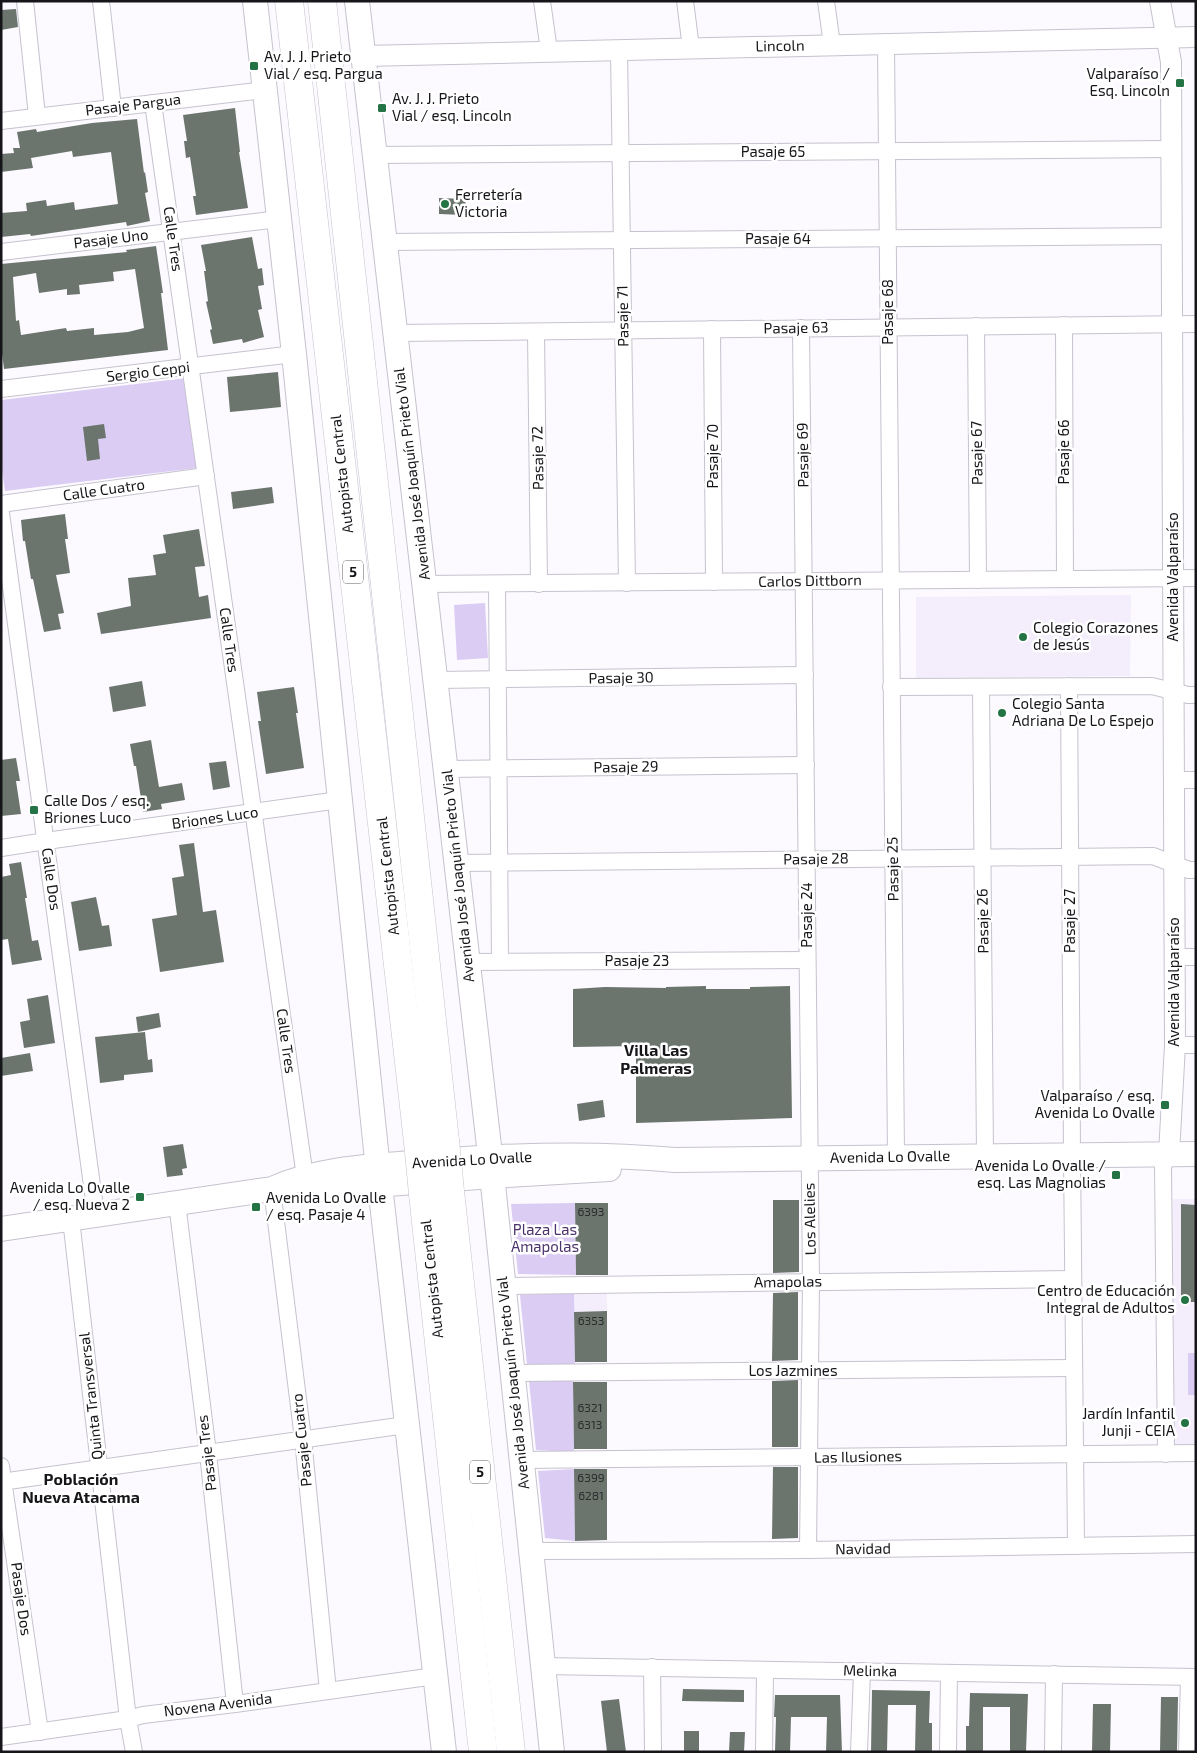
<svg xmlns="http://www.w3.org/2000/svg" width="1197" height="1753" viewBox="0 0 1197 1753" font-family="'Exo 2',sans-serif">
  <rect width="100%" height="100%" fill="#fcfaff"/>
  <g fill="#f3edfc">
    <polygon points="1131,595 1130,676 916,678 916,597"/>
    <polygon points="1173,1199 1196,1199 1196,1444 1174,1444"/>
    <polygon points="574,1293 607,1293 607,1311 574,1312"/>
  </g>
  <g fill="#dbccf4">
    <polygon points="186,378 197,468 5,491 1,462 1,400"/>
    <polygon points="485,603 488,658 457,660 454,605"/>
    <polygon points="575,1203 576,1275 518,1274 511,1204"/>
    <polygon points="574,1293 575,1365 527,1364 520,1295"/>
    <rect x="1188" y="1353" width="8" height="42"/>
    <polygon points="529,1381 573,1381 574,1452 536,1450"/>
    <polygon points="574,1469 575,1541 545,1538 538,1471"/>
  </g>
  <g fill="#6b756e" fill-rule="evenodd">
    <polygon points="16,9 18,27 1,30 1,10"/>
    <polygon points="235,108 240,152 239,152 248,208 196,215 193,196 196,196 190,157 186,158 184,141 187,141 183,115"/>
    <polygon points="137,119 144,173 145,172 148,192 145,193 150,221 127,226 126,222 31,236 30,234 1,237 1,213 27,211 26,203 46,200 47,206 74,202 75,210 118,204 111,152 73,157 72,151 31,158 33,168 1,172 1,154 14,153 13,148 20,148 17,132 36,129 37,132 92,123"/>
    <polygon points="439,198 466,199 465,215 439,214"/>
    <polygon points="252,237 258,269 262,268 264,285 258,286 262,309 258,310 264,337 243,343 242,339 213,344 210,330 212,329 206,302 208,301 204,271 206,271 201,245"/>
    <path d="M156,246l7,47h-2l7,57 -164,19 -3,-23v-82l126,-12 -1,-2zM135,269l9,59 -16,4 -34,3v-7l-27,3 -1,-3 -45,7 -2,-15 -3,1 -3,-44 23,-4 3,20 28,-4v6l13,-1 -1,-9 35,-4 -1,-9z"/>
    <polygon points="278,372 281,407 230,412 227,377"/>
    <polygon points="104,424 106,438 98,439 100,459 87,461 83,427"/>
    <polygon points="272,487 274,503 233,509 231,492"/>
    <polygon points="65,514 68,539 65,539 70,573 56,575 64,613 58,614 61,629 44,632 33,579 31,579 25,541 23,541 21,520"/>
    <polygon points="199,529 205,566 195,567 199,597 208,595 211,618 101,634 97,613 131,606 128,578 156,575 153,555 166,553 163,535"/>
    <polygon points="142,681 146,706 113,712 109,687"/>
    <polygon points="294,687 298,713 296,713 304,768 266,774 258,721 261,721 257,692"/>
    <polygon points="151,740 159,787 182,783 185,800 161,804 162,809 143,812 136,766 134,766 130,744"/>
    <polygon points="16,758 20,781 16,781 21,814 1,816 1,760"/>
    <polygon points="226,761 230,787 213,790 209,763"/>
    <polygon points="194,843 203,912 216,910 224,962 160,972 152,919 177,915 172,878 184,876 179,845"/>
    <polygon points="21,862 27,898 25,898 32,941 38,940 42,960 12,965 8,939 1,940 1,877 11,875 9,864"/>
    <polygon points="96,897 102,926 109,925 112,946 79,951 71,902"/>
    <polygon points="706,986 706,989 750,989 750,987 790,986 792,1118 636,1123 636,1046 573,1047 573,989 605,987 666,988 666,987"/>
    <polygon points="48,995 55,1043 24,1048 20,1022 30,1020 27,999"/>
    <polygon points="159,1013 161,1027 138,1032 136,1017"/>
    <polygon points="145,1032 148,1060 152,1059 153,1072 124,1075 124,1080 100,1083 95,1037"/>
    <polygon points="30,1053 33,1071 1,1076 1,1058"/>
    <polygon points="603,1100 605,1117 579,1121 577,1104"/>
    <polygon points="183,1144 187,1168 182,1169 183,1175 167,1177 163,1147"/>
    <polygon points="773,1200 799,1200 799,1272 773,1273"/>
    <polygon points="575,1203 608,1203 608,1275 576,1275"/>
    <polygon points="1181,1204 1196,1205 1196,1302 1181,1302"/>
    <polygon points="798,1292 798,1360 772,1361 773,1293"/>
    <polygon points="607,1311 607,1362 575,1362 574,1312"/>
    <polygon points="798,1380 798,1447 772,1447 772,1381"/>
    <polygon points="573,1382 607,1382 607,1449 574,1449"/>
    <polygon points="773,1467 798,1467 798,1538 772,1539"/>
    <polygon points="574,1469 607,1469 607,1540 575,1541"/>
    <polygon points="683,1689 744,1690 744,1702 682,1701"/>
    <polygon points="872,1690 930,1691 929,1723 932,1723 932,1752 915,1752 916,1705 888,1705 887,1752 871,1752"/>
    <polygon points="970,1693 1028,1694 1026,1752 1010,1752 1010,1707 983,1707 983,1752 966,1752 966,1726 969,1726"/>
    <polygon points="775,1695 840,1695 842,1752 826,1752 827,1717 791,1717 790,1752 775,1752 776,1717 774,1717"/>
    <polygon points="1161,1697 1178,1697 1177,1752 1160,1752"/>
    <polygon points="619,1699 626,1752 607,1752 601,1701"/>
    <polygon points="1093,1704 1111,1704 1110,1752 1092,1752"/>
    <rect x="684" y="1731" width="15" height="21"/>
    <polygon points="730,1732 745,1732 744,1752 729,1752"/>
  </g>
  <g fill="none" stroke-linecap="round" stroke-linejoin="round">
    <defs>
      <g id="minor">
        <polyline points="25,1 37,116"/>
        <polyline points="101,1 113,108"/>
        <polyline points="542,1 549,51"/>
        <polyline points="685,1 691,48"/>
        <polyline points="826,1 832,45"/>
        <polyline points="886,44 896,1157"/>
        <polyline points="619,50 627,583"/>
        <polyline points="153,103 305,1177"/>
        <polyline points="1,121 265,90"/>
        <polyline points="375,155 1171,149"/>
        <polyline points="385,242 1172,236"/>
        <polyline points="1,252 279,219"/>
        <polyline points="1064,325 1065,579"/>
        <polyline points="976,326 978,580"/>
        <polyline points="801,328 811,1282 808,1550"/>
        <polyline points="712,329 714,582"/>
        <polyline points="536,332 539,584"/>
        <polyline points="396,333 1196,324"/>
        <polyline points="1,389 294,354"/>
        <polyline points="1,504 206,476"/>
        <polyline points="1,513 96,1215"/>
        <polyline points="425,584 1196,578"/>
        <polyline points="497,584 500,961"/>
        <polyline points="436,680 805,675"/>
        <polyline points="1069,686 1072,1156 1076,1546"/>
        <polyline points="891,687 1152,686 1188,695 1196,695"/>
        <polyline points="981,687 985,1156"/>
        <polyline points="446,769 806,765"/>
        <polyline points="1174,780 1196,780"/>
        <polyline points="1,848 46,841 339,800"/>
        <polyline points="456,863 1153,856 1189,870 1196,870"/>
        <polyline points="1174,957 1196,957"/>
        <polyline points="467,962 807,960"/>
        <polyline points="1175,1045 1196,1045"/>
        <polyline points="272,1189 303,1439 328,1691"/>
        <polyline points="177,1203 208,1453 235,1704"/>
        <polyline points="71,1219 128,1719 134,1752"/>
        <polyline points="502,1286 1073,1279"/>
        <polyline points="512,1373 1074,1368"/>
        <polyline points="1166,1454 1163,1166 1169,1154"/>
        <polyline points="521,1460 1196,1453"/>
        <polyline points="1,1466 40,1732"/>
        <polyline points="1,1482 406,1425"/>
        <polyline points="531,1551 808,1550 1196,1544"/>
        <polyline points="543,1666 1196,1677"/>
        <polyline points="652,1667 653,1752"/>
        <polyline points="1,1737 128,1719 143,1715 235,1704 435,1676"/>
        <polyline points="764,1752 765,1670"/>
        <polyline points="859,1752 862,1671"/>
        <polyline points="948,1752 949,1673"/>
        <polyline points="1053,1752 1054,1674"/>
        <polyline points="1187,1752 1189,1677"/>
      </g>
      <g id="tertiary">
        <polyline points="1160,1 1171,62 1175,1045 1169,1154"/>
        <polyline points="363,56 1196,37"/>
      </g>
      <g id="secondary">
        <polyline points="255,1 294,354 376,1150 444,1752"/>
        <polyline points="357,1 489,1146 552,1752"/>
        <polyline points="311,1190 491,1176 609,1169"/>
        <path d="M1,1229l271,-40c47,-21 102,-23 152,-27 84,-7 168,-10 251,-2l521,-6"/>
      </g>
      <g id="motorway">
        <polyline points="289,1 418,1142"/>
        <polyline points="322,1 445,1141"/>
        <polyline points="450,1191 511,1752"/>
        <polyline points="423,1194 483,1752"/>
      </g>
    </defs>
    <use href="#minor" stroke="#c6c2ce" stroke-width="18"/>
    <use href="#tertiary" stroke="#c6c2ce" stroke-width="22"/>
    <use href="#secondary" stroke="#c6c2ce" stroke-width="26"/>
    <use href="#motorway" stroke="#c6c2ce" stroke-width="29"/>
    <use href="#minor" stroke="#fff" stroke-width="16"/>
    <use href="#tertiary" stroke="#fff" stroke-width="20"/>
    <use href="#secondary" stroke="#fff" stroke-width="24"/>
    <use href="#motorway" stroke="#fff" stroke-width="28"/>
    <defs>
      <g id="motorway-bridge">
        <polyline points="445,1141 450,1191"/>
        <polyline points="418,1142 423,1194"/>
      </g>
    </defs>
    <use href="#motorway-bridge" stroke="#c6c2ce" stroke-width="29" stroke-linecap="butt"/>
    <use href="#motorway-bridge" stroke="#fff" stroke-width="28"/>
  </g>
  <g fill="#237344" stroke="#fff" stroke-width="2">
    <rect x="249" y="61" width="10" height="10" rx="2.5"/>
    <rect x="1175" y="78" width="10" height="10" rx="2.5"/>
    <rect x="377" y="103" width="10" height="10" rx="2.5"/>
    <circle cx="445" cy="204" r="5"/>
    <circle cx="1023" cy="637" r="5"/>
    <circle cx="1002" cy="713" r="5"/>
    <rect x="29" y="805" width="10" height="10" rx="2.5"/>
    <rect x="1160" y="1100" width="10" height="10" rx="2.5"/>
    <rect x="1111" y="1170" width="10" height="10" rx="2.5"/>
    <rect x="135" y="1192" width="10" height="10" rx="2.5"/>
    <rect x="251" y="1202" width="10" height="10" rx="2.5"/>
    <circle cx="1185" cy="1300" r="5"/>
    <circle cx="1185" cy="1423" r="5"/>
  </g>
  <g text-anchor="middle" stroke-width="5" stroke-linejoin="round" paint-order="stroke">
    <g font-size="12" fill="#2b2d2e">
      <text x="591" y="1216">6393</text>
      <text x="591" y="1325">6353</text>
      <text x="590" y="1412">6321</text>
      <text x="590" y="1429">6313</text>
      <text x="591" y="1482">6399</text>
      <text x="591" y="1500">6281</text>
    </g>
    <g fill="#fff" stroke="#5c5b5e" stroke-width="1">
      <rect x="343" y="560.5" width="20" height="23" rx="4"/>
      <rect x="470" y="1460.5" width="20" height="23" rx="4"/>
    </g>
    <g font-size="14" font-weight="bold" fill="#161519">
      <text x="353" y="577">5</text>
      <text x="480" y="1477">5</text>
    </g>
    <g font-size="15" fill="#161519" stroke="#fff">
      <text transform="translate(780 46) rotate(-1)" y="5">Lincoln</text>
      <text transform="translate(133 105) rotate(-7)" y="5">Pasaje Pargua</text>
      <text x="773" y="157">Pasaje 65</text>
      <text transform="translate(111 239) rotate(-7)" y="5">Pasaje Uno</text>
      <text transform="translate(173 239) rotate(82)" y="5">Calle Tres</text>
      <text x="778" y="244">Pasaje 64</text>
      <text transform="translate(888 312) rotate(-90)" y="5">Pasaje 68</text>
      <text transform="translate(623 316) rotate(-91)" y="5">Pasaje 71</text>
      <text transform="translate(796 328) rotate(-1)" y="5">Pasaje 63</text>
      <text transform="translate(148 372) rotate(-7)" y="5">Sergio Ceppi</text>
      <text transform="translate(1064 452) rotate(-90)" y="5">Pasaje 66</text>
      <text transform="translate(977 453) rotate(-91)" y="5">Pasaje 67</text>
      <text transform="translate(803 455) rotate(-91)" y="5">Pasaje 69</text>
      <text transform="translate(713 456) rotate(-90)" y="5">Pasaje 70</text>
      <text transform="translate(538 458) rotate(-91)" y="5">Pasaje 72</text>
      <text transform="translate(342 474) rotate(-96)" y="5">Autopista Central</text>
      <text transform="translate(412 474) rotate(-97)" y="5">Avenida José Joaquín Prieto Vial</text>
      <text transform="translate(104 490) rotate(-8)" y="5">Calle Cuatro</text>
      <text transform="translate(1173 577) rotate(-90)" y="5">Avenida Valparaíso</text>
      <text transform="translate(810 581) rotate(-1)" y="5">Carlos Dittborn</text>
      <text transform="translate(229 640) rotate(82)" y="5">Calle Tres</text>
      <text transform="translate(621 678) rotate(-1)" y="5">Pasaje 30</text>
      <text transform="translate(626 767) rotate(-1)" y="5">Pasaje 29</text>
      <text transform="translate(215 818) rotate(-8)" y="5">Briones Luco</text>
      <text transform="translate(816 859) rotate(-1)" y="5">Pasaje 28</text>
      <text transform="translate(893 869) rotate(-91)" y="5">Pasaje 25</text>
      <text transform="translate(388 876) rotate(-96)" y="5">Autopista Central</text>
      <text transform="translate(458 876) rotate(-96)" y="5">Avenida José Joaquín Prieto Vial</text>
      <text transform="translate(51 879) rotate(82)" y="5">Calle Dos</text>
      <text transform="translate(807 915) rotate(-90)" y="5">Pasaje 24</text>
      <text transform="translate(983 921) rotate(-91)" y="5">Pasaje 26</text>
      <text transform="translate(1070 921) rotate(-90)" y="5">Pasaje 27</text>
      <text x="637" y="966">Pasaje 23</text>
      <text transform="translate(1174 982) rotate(-90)" y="5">Avenida Valparaíso</text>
      <text transform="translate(286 1041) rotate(82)" y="5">Calle Tres</text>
      <text transform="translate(890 1157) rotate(-1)" y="5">Avenida Lo Ovalle</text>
      <text transform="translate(472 1160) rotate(-3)" y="5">Avenida Lo Ovalle</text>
      <text transform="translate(810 1219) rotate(-91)" y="5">Los Alelies</text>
      <text transform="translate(432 1279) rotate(-96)" y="5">Autopista Central</text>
      <text transform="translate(788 1282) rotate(-1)" y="5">Amapolas</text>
      <text x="793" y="1376">Los Jazmines</text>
      <text transform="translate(513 1383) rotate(-96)" y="5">Avenida José Joaquín Prieto Vial</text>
      <text transform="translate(91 1396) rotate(-96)" y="5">Quinta Transversal</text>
      <text transform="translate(302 1440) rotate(-96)" y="5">Pasaje Cuatro</text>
      <text transform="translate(207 1453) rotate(-97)" y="5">Pasaje Tres</text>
      <text transform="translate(858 1457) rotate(-1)" y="5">Las Ilusiones</text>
      <text transform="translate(863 1549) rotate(-1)" y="5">Navidad</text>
      <text transform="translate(21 1599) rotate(82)" y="5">Pasaje Dos</text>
      <text transform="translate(870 1671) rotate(1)" y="5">Melinka</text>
      <text transform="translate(218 1705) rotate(-7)" y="5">Novena Avenida</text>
    </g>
    <g font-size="15" fill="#161519" stroke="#fff" text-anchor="start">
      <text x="264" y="62">Av. J. J. Prieto<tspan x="264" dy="17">Vial / esq. Pargua</tspan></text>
      <text x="1170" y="79" text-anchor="end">Valparaíso /<tspan x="1170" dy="17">Esq. Lincoln</tspan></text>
      <text x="392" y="104">Av. J. J. Prieto<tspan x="392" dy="17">Vial / esq. Lincoln</tspan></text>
      <text x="455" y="200">Ferretería<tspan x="455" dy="17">Victoria</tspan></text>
      <text x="1033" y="633">Colegio Corazones<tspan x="1033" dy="17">de Jesús</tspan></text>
      <text x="1012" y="709">Colegio Santa<tspan x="1012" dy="17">Adriana De Lo Espejo</tspan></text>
      <text x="44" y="806">Calle Dos / esq.<tspan x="44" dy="17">Briones Luco</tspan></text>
      <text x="1155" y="1101" text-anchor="end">Valparaíso / esq.<tspan x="1155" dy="17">Avenida Lo Ovalle</tspan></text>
      <text x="1106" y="1171" text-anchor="end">Avenida Lo Ovalle /<tspan x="1106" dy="17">esq. Las Magnolias</tspan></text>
      <text x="130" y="1193" text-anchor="end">Avenida Lo Ovalle<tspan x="130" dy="17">/ esq. Nueva 2</tspan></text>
      <text x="266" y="1203">Avenida Lo Ovalle<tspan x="266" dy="17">/ esq. Pasaje 4</tspan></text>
      <text x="1175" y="1296" text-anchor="end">Centro de Educación<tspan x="1175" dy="17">Integral de Adultos</tspan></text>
      <text x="1175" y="1419" text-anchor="end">Jardín Infantil<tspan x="1175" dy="17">Junji - CEIA</tspan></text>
    </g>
    <g font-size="15" fill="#4c336c" stroke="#fff">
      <text x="545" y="1235">Plaza Las<tspan x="545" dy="17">Amapolas</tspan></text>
    </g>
    <g font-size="16" font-weight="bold" fill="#161519" stroke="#fff">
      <text x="656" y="1056">Villa Las<tspan x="656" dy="18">Palmeras</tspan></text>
      <text x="81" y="1485">Población<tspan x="81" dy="18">Nueva Atacama</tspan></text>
    </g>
  </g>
  <rect width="1197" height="1753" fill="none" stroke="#161519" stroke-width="5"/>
</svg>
